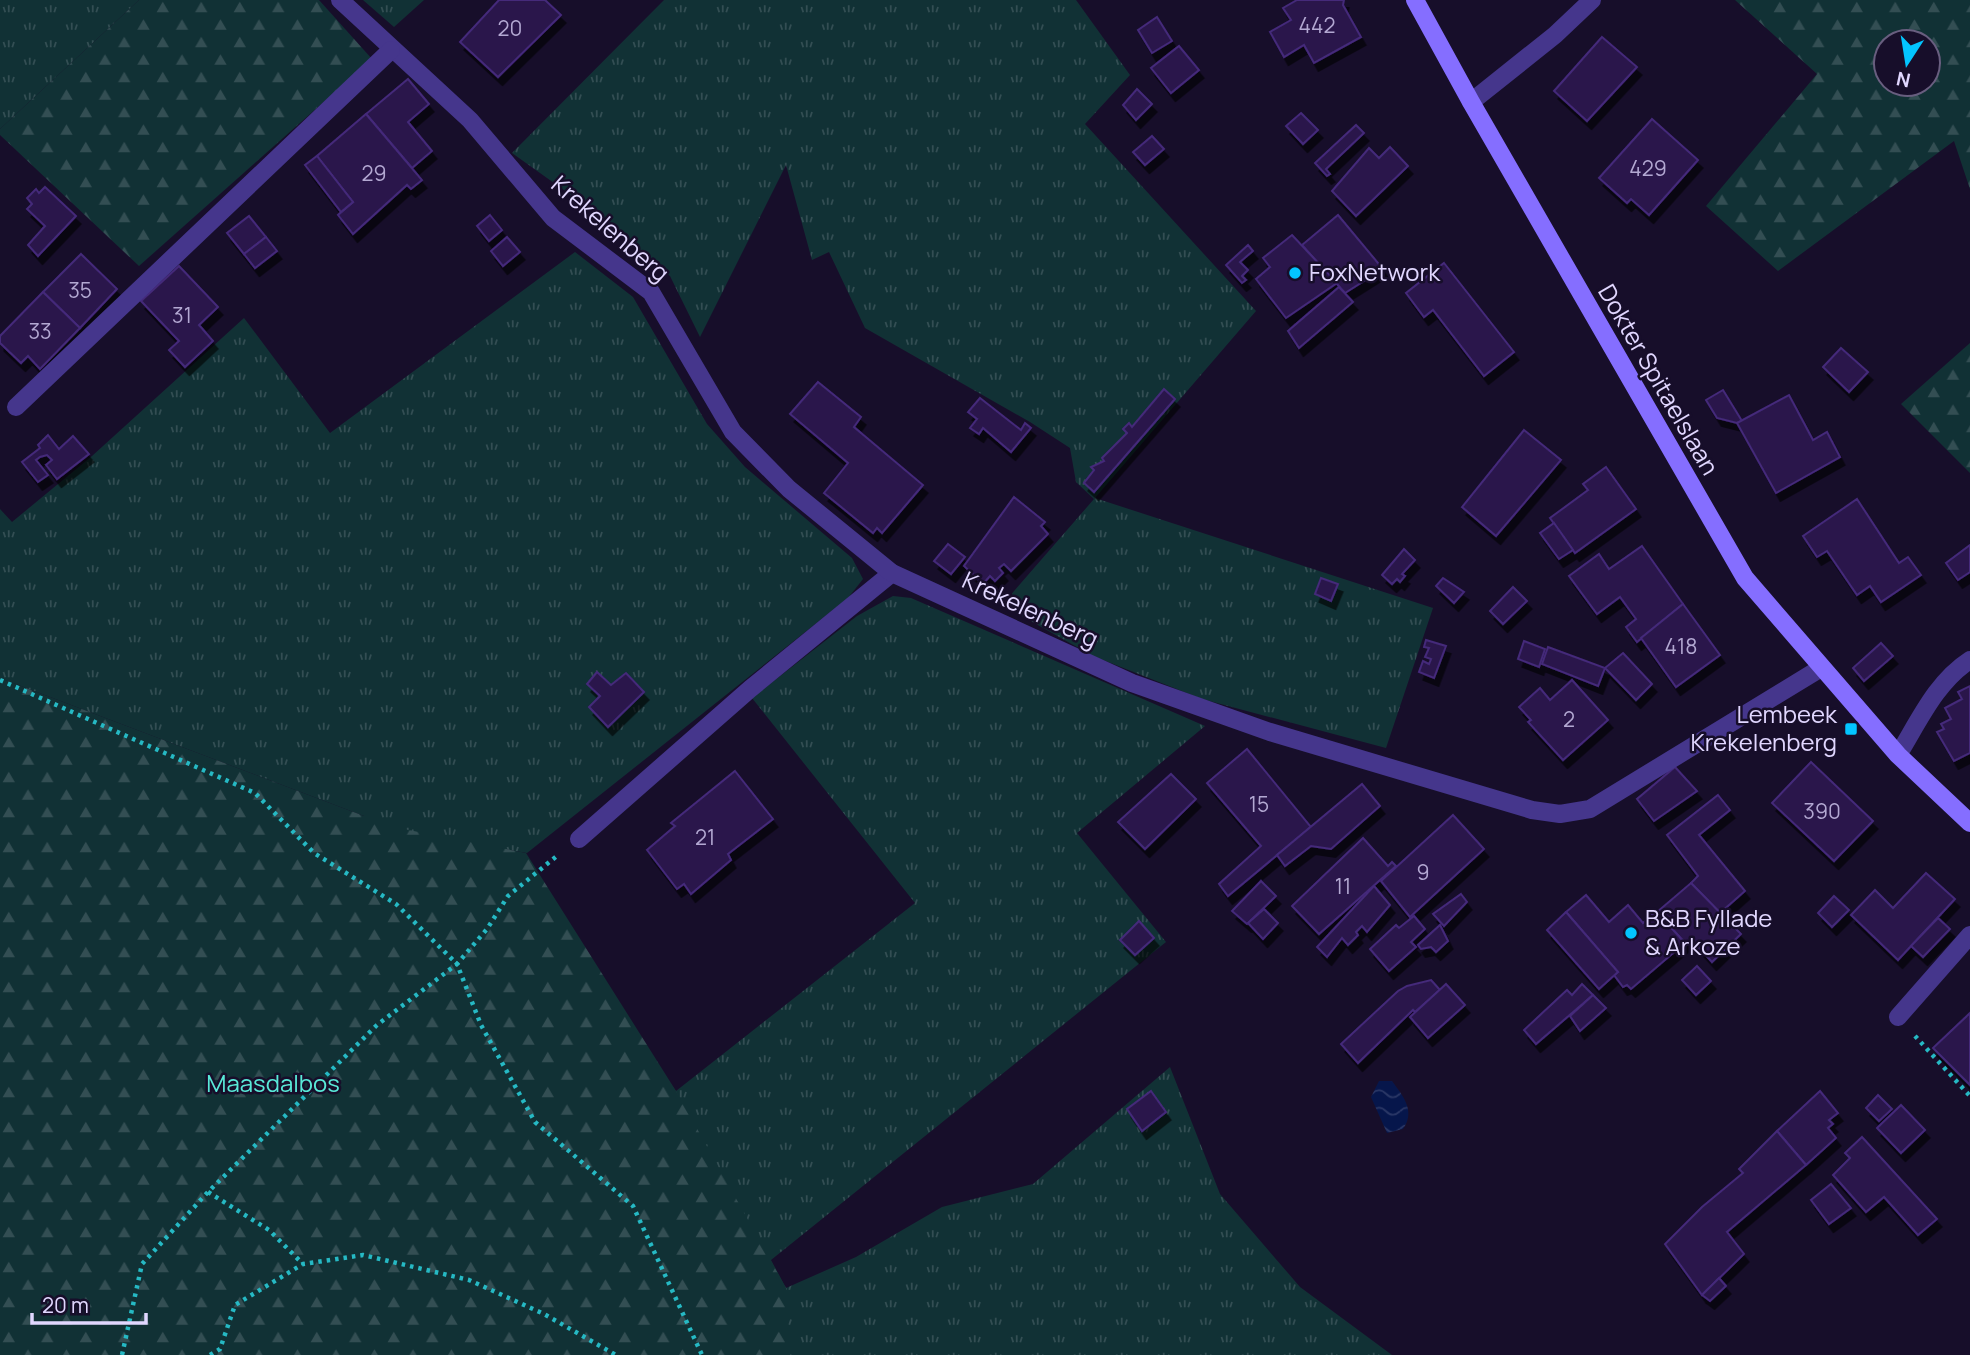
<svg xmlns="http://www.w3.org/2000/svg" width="1970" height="1355" viewBox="0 0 1970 1355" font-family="Manrope,sans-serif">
  <defs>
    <pattern id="grass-tufts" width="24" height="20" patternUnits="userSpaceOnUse" patternTransform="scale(1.75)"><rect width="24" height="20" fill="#113135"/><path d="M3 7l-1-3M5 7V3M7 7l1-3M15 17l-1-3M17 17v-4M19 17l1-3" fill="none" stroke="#334e53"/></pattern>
    <pattern id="forest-firs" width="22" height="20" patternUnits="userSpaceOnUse" patternTransform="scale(1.75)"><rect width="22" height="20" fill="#113135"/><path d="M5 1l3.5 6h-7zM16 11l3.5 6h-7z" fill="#334e53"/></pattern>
    <pattern id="water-waves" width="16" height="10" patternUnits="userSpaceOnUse" patternTransform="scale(1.75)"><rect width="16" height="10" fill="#06164b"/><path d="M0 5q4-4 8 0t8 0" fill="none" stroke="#2a3766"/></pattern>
    <filter id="shadow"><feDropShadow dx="4.5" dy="8" stdDeviation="0" flood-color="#0009"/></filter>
  </defs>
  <rect width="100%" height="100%" fill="#170e2a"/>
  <g fill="url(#grass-tufts)">
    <polygon points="0,0 139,0 0,129"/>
    <polygon points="363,0 424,0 394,27"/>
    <polygon points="664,0 1076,0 1130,75 1085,124 1256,311 1095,498 1433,608 1386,748 1202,699 1093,656 1002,605 1094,499 1076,482 1070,448 1030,422 865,328 829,252 812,260 786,165 700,337 670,276 589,208 512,153"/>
    <polygon points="575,252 633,297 707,424 745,467 852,558 863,579 848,598 527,853 498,848 676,1091 915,903 752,698 857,616 893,596 911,598 1205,726 1077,833 1166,942 771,1260 786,1288 856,1257 942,1207 1033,1184 1170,1067 1220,1194 1300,1287 1392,1355 0,1355 364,816 0,678 0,509 12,522 92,456 244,318 330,433"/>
  </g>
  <g fill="url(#forest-firs)" fill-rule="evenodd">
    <polygon points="139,0 319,0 372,59 139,266 0,135 0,129"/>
    <path d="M1735,0h235v189l-16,-48 -176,130 -72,-65 111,-132zM1886,42h42v42h-42z"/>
    <polygon points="1970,343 1970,473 1901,404"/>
    <polygon points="0,678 393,827 526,853 676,1091 786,1288 790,1355 0,1355"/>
  </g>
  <path fill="url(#water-waves)" d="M1379,1081h13c11,15 24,30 11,48l-16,4 -16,-36z"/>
  <g fill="#2a194c" stroke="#44297a" stroke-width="2" filter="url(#shadow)">
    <polygon points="499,0 545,0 561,15 498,77 460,42"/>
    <polygon points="1297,0 1344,0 1343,5 1361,37 1314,63 1304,45 1284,57 1270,32 1291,20 1283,8"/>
    <polygon points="1157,17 1172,41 1152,53 1138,30"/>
    <polygon points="1602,37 1637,67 1587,121 1554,91"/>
    <polygon points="1179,46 1199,70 1171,93 1151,68"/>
    <polygon points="408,79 429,104 408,122 432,151 412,168 366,114"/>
    <polygon points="1137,89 1152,104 1136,120 1123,105"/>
    <polygon points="1301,113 1318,130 1303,144 1286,126"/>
    <polygon points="366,114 422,180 411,189 407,185 353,234 338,215 353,202 317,156"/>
    <polygon points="1652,119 1698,160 1649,215 1631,199 1627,203 1599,178"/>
    <polygon points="1356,125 1364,133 1326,169 1330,174 1327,176 1315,163"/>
    <polygon points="1152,136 1164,149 1145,165 1133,152"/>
    <polygon points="1390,147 1408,166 1356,216 1332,191 1369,148 1379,158"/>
    <polygon points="317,156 353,202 341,212 305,165"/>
    <polygon points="45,187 76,216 38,256 28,245 45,226 27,209 32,204 27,198 36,189 39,193"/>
    <polygon points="490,215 502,230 489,241 477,226"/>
    <polygon points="1338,215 1383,269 1345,293 1302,245"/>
    <polygon points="249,216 266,237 244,254 227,233"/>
    <polygon points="1292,235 1337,283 1286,318 1256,279 1270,267 1263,258"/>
    <polygon points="266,237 277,251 255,268 244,254"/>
    <polygon points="507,237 520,252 503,266 491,251"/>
    <polygon points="1248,245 1253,251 1240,262 1248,270 1242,276 1246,280 1242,283 1226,265"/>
    <polygon points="81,254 117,289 80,328 43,292"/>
    <polygon points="1444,263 1514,352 1484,376 1433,310 1424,317 1406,293"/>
    <polygon points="179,266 218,307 199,325 213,341 185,367 169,350 179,341 141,301"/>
    <polygon points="1339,287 1353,302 1299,348 1288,331"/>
    <polygon points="43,292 80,328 40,369 28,356 21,363 0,343 0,336"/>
    <polygon points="1841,348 1868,372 1849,392 1823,367"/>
    <polygon points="818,382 861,417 854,427 923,485 882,533 877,528 873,533 824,493 848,463 790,414"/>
    <polygon points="1164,389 1175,399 1094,492 1084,483 1094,470 1091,467 1104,461 1102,458 1127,433 1123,429 1129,423 1132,427"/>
    <polygon points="1723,390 1742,421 1737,423 1717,418 1706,400"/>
    <polygon points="1789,395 1813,440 1827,432 1840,457 1776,493 1737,423"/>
    <polygon points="980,398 1021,430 1025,423 1031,428 1011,452 983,428 979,434 970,428 977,419 968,412"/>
    <polygon points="1524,430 1561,460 1496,536 1462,507"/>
    <polygon points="48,435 59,449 73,436 89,454 57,479 46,465 52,460 47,455 40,457 36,460 48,475 38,482 22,462 40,448 38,445"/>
    <polygon points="1606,467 1636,509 1575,553 1550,518 1588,490 1583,484"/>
    <polygon points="1014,497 1045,522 1041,526 1048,534 1011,571 1004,564 999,568 1003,573 995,581 990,576 983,584 964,566"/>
    <polygon points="1857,499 1899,563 1908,557 1921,575 1881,602 1870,586 1857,595 1827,551 1817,557 1803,536"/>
    <polygon points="1554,523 1573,550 1559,559 1540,533"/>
    <polygon points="948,544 965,557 951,574 934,561"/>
    <polygon points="1970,545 1970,572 1958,580 1946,563"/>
    <polygon points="1642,546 1683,604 1637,642 1626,627 1636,619 1620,597 1597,614 1569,576 1599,554 1609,569"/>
    <polygon points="1404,549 1415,560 1402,574 1405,576 1400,582 1397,579 1392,584 1382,575"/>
    <polygon points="1321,578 1338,584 1331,601 1315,594"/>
    <polygon points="1443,578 1464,592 1454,603 1436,586"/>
    <polygon points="1513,587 1527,601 1503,624 1490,611"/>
    <polygon points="1683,604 1720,655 1676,687 1641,638"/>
    <polygon points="1426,640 1446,646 1434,678 1419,672 1423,661 1429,664 1431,659 1425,657 1429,648 1424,647"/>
    <polygon points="1524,641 1545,649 1539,667 1518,659"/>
    <polygon points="1881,643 1893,656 1864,681 1853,668"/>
    <polygon points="1548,647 1605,668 1598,686 1542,664"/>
    <polygon points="1623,653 1652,684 1636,700 1605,668"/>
    <polygon points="597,672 611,685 626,673 644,692 608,727 589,707 600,696 587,684"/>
    <polygon points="1572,680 1608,720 1563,760 1528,722 1531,720 1519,707 1540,688 1550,700"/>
    <polygon points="1970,686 1970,753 1954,761 1937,732 1944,729 1941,724 1951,719 1945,708 1962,699 1958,692"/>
    <polygon points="1247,749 1311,827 1228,896 1219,884 1261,846 1207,783"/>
    <polygon points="1811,762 1873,821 1834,861 1772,803"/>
    <polygon points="1675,767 1697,791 1654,821 1637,799"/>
    <polygon points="735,771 773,819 728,854 731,860 691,894 684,884 677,889 647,850 675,826 671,823"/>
    <polygon points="1171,774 1196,799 1145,849 1118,822"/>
    <polygon points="1362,784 1380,806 1331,849 1311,846 1285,866 1277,855"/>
    <polygon points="1718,795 1730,810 1699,835 1745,891 1720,913 1691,883 1698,876 1667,835"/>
    <polygon points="1453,815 1484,849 1410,917 1381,881"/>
    <polygon points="1363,838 1388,866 1392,862 1396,866 1319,934 1292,906"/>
    <polygon points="1926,873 1955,899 1898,960 1851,915 1875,890 1893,908"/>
    <polygon points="1261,881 1276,896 1247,924 1232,911"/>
    <polygon points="1691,883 1741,934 1712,962 1691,939 1685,943 1657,912"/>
    <polygon points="1374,886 1390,905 1367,932 1362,926 1356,932 1358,935 1348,945 1342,938 1327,957 1317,947"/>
    <polygon points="1461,894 1467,902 1444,926 1433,914"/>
    <polygon points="1586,895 1609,922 1628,905 1643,923 1656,911 1685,943 1631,989 1627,985 1623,987 1614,975 1618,972 1566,912"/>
    <polygon points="1834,896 1849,910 1832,927 1818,913"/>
    <polygon points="1264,909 1278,923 1263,939 1248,923"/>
    <polygon points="1566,912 1618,972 1599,989 1547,930"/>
    <polygon points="1414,916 1425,929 1411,942 1416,947 1389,971 1370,949 1396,925 1399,928"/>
    <polygon points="1938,918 1950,929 1923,957 1911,946"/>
    <polygon points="1139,921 1154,938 1135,955 1120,940"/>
    <polygon points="1440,925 1448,941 1436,952 1431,947 1421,949 1418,945"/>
    <polygon points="1697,966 1711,981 1696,995 1682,980"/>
    <polygon points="1431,980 1440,990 1415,1012 1413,1010 1358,1063 1341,1044 1398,991 1407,986"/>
    <polygon points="1446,984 1465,1005 1428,1038 1410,1017"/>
    <polygon points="1582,984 1593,995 1536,1044 1524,1030 1567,990 1572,995"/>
    <polygon points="1593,995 1606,1008 1580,1031 1570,1016"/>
    <polygon points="1970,1013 1970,1085 1933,1048"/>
    <polygon points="1151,1091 1166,1112 1142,1131 1127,1109"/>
    <polygon points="1820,1091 1838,1113 1829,1120 1833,1124 1828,1128 1836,1138 1806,1165 1777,1131"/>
    <polygon points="1878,1095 1892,1109 1879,1121 1866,1108"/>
    <polygon points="1901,1105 1925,1130 1901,1153 1877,1128"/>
    <polygon points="1777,1131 1806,1165 1727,1232 1744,1254 1702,1295 1665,1244 1702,1207 1743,1173 1739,1169"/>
    <polygon points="1862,1137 1937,1219 1918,1235 1884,1197 1866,1212 1833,1175 1850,1158 1845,1153"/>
    <polygon points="1831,1184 1851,1208 1829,1224 1811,1200"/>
    <polygon points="1719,1278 1726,1286 1710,1301 1702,1295"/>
  </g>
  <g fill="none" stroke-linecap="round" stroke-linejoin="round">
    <g stroke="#26b9c4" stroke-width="4.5" stroke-dasharray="3.5 5" stroke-linecap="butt">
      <polyline points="0,680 255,793 314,853 396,904 457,964 487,929 508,896 558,855"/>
      <polyline points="1915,1036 1970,1096"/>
      <polyline points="208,1192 269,1230 303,1264"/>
      <polyline points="122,1355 142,1264 208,1192 377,1025 457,964 481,1025 535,1122 633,1206 702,1355"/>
      <polyline points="210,1355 220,1349 235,1305 303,1264 363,1255 469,1280 544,1314 616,1355"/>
    </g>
    <g stroke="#45368c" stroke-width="18">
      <polyline points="1471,102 1555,35 1592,0"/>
      <polyline points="579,839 750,689 892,573"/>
      <polyline points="1898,1017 1970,935"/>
    </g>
    <g stroke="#45368c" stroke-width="18">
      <polyline points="340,0 470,120 553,218 651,292 733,432 789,489 892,573 1132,683 1270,732 1532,810 1560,814 1590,809 1821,668"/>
      <polyline points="16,407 391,50"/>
      <path d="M1898,755c21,-34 38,-73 72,-95"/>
    </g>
    <polyline stroke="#856eff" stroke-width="18" points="1415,0 1471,102 1745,578 1898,755 1970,823"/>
  </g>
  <g fill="#03c5ff" stroke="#170e2a" stroke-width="2.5">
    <circle cx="1295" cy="273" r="7"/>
    <rect x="1844" y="722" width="14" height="14" rx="3.5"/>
    <circle cx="1631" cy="933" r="7"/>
  </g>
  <g text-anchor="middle" stroke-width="5" stroke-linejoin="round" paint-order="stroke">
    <g font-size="21" fill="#b3a8d2">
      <text x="1317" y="33">442</text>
      <text x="510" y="36">20</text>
      <text x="1648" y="176">429</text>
      <text x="374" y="181">29</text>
      <text x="80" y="298">35</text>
      <text x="182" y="323">31</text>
      <text x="40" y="339">33</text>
      <text x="1681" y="654">418</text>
      <text x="1569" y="727">2</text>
      <text x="1259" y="812">15</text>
      <text x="1822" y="819">390</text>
      <text x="705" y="845">21</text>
      <text x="1423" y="880">9</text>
      <text x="1343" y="894">11</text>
    </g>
    <g font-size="24" fill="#e1d7ff" stroke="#170e2a">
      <text transform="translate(610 229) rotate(41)" y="8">Krekelenberg</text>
      <text transform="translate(1658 380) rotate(60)" y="8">Dokter Spitaelslaan</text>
      <text transform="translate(1030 610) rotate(25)" y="8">Krekelenberg</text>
    </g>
    <g font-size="24" fill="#e1d7ff" stroke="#170e2a" text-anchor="start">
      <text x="1309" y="281">FoxNetwork</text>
      <text x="1837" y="723" text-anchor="end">Lembeek<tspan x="1837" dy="28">Krekelenberg</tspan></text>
      <text x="1645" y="927">B&amp;B Fyllade<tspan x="1645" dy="28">&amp; Arkoze</tspan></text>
    </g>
    <g font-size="24" fill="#59e9d8" stroke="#170e2a">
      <text x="273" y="1092">Maasdalbos</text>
    </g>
  </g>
  <g transform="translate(1907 63) rotate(192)"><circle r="33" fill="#170e2a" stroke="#685e7f" stroke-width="2"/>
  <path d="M0-5L12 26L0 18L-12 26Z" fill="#03c5ff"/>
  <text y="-10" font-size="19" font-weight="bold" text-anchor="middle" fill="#e1d7ff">N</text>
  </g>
  <path d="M32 1313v10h114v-10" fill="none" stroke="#e1d7ff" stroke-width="3.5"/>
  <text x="42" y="1313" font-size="21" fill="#e1d7ff" stroke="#170e2a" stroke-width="5" paint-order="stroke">20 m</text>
</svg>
